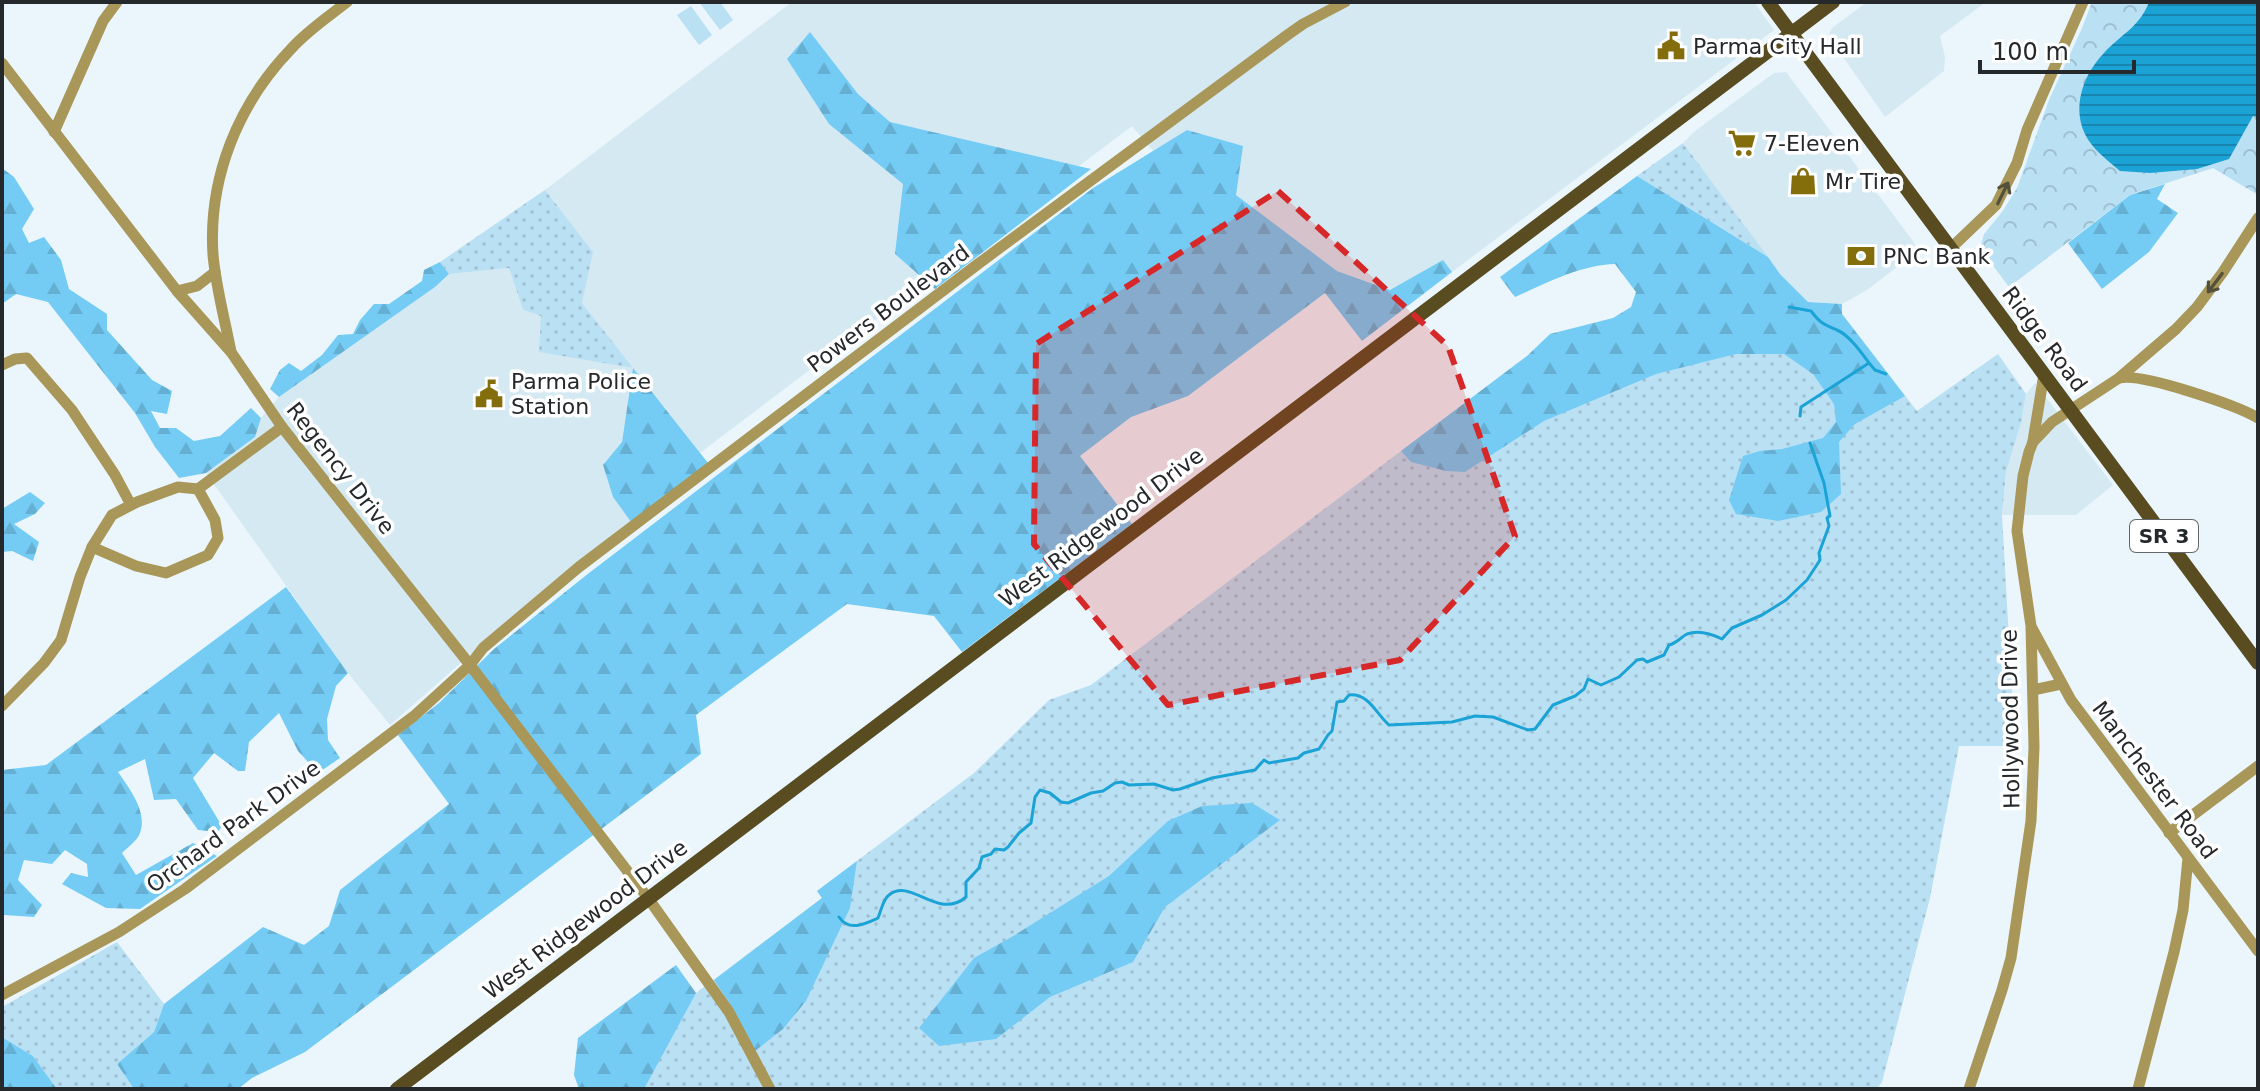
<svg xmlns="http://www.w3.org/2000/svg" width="2260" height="1091" viewBox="0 0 2260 1091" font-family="'DejaVu Sans',sans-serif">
  <defs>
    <pattern id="grass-dots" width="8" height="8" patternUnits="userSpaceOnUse" patternTransform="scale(2)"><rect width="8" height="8" fill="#bae0f4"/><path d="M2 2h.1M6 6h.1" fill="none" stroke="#a0c0d1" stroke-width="1.8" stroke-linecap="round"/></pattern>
    <pattern id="forest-firs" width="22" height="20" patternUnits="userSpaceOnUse" patternTransform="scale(2)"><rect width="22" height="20" fill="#74ccf5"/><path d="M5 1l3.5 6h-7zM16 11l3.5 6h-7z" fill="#64afd2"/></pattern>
    <pattern id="park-crowns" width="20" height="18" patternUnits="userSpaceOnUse" patternTransform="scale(2)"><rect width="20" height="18" fill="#bae0f4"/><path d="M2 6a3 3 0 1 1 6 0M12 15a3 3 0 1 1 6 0" fill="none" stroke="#a0c0d1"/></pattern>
    <pattern id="water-rules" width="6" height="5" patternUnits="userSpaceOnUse" patternTransform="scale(2)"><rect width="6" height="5" fill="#1ba3d6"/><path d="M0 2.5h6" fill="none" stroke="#1885ae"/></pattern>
  </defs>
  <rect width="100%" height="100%" fill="#eaf6fc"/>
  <g fill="#d5e9f3">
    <polygon points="792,2 1754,2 1774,30 1452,272 1443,261 1391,290 1337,271 1236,195 1187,130 1153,151 1132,126 700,453 633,369 622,442 603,465 613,497 631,522 562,574 390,725 348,673 206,473 254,437 261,418 279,397 435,287 449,274 509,268 523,310 541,316 632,368 582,303 592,252 545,190"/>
    <polygon points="1867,2 1986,2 1940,36 1945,57 1944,71 1885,117 1834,44 1829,34 1832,28"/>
    <polygon points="1786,72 1913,241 1918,251 1867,290 1842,304 1808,302 1780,274 1683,143 1695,131 1774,73"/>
    <polygon points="2035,383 2113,485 2076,515 2002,515 2006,472 2021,423 2026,394"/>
  </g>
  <g fill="url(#grass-dots)">
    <polygon points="1683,143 1768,257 1637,176"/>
    <polygon points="545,190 593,252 582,303 633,368 539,352 541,316 523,310 509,268 449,274 440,262"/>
    <polygon points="1842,314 1917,411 1998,354 2026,394 2021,423 2006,472 2002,515 2015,746 1959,746 1930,898 1882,1082 1877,1089 582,1089 696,993 822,898 817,891 974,773 1049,700 1091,685 1527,356"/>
    <polygon points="117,942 164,1004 154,1032 117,1064 134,1089 57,1089 33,1056 2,1037 2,1007"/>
  </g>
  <g fill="url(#forest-firs)">
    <polygon points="810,32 858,94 890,122 1091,169 935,289 895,254 903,184 829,124 787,59"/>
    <polygon points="1187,130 1243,146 1236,195 1337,271 1390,290 1443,260 1452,272 1362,341 1325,293 1188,396 1131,417 1080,456 1132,524 962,652 934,616 847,604 696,715 701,754 305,1052 252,1078 238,1089 134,1089 117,1064 154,1032 164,1004 263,927 304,945 329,926 340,890 449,804 398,735 439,703 494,649 589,573 1093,188"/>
    <polygon points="2,168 14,177 34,209 22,229 29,243 44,237 61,260 69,289 107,314 107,330 152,380 172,391 167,414 151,411 160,428 176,428 194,441 220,436 251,408 261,418 255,437 206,473 179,478 155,447 135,413 48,302 16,294 2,304"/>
    <path d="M1637,176l131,81 12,17 28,28 34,2v10l63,82 -50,28 -16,18 2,52 -20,18 -43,9 -42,-7 -7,-14 14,-44 17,-5 22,-2 41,-11 13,-16 -2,-18 -21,-30 -29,-20h-48l-80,20 -112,47 -79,51 -19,-1 -35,-9 -10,-11 126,-95 23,-22 63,-16 18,-11 5,-15 -21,-28c-34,1 -69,19 -100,33l-15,-20z"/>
    <polygon points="2165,184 2157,199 2178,213 2149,252 2102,289 2068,243 2130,195"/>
    <polygon points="440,262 449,274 435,287 279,397 270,389 280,370 289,363 301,371 322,355 338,335 353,334 360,320 374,304 389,304 422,281 424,270"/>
    <polygon points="633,368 708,463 631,522 613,497 603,465 622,442"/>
    <polygon points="30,492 45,503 35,514 14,524 39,542 33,561 12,551 2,552 2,509"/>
    <path d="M286,587l62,86 -12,13 -9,33 1,21 12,18 -22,15 -20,-22 -19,-38 -30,29 -4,29h-7l-24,-18 -21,25 29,48 -4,6 -20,-2 -22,-31 -22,1 -9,-41 -27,13c11,16 30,40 22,61 -2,7 -13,15 -18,20l14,22 57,-32 24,13 -77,53 -34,-1 -44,-24 9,-11 17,4 -1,-13 -22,-14 -13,14 -28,-4 -6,20 24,25 -8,12 -30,-2 -2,-12v-133l44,-5z"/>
    <polygon points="1252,803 1280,820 1165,907 1133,962 1050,997 996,1039 939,1046 919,1028 974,958 1015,935 1109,876 1168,821 1202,806"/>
    <polygon points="857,861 850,908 806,1001 783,1029 755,1051 730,1004 714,980 822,898 817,891"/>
    <polygon points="676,965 696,993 644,1089 579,1089 574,1075 578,1038"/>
    <polygon points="2,1037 33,1056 57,1089 2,1089"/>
  </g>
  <polygon fill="url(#park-crowns)" points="2092,2 2258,2 2258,195 2213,168 2130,195 2009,287 1980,248 1984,234 2002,212 2017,188 2049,100 2082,28"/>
  <g fill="#bae0f4">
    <polygon points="699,2 720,2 733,20 720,30"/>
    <polygon points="691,6 712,35 699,45 677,15"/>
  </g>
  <path fill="url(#water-rules)" d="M2149,2h109v115l-5,-1 -24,43 -32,10 -47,4 -30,-2c-9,-8 -20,-16 -28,-26 -23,-29 -12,-67 12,-92 17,-19 35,-25 45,-51z"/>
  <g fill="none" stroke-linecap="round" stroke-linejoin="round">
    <g stroke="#1ba3d6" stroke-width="3">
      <path d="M1789,307l22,4c9,12 12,13 26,19 12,5 24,22 32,33"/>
      <polyline points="1800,416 1801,407 1869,363 1875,370 1886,374"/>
      <path d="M839,917c10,15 26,7 39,1 3,-7 5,-19 11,-23 22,-18 49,26 77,2v-15l13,-14 3,-11 9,-3 4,-5 9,1 4,-3 11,-14 12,-10 4,-26 5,-7 10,3 11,9 7,1 23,-10 12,-2 12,-8 7,-1 7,3 25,-1 19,6 7,-1 32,-11 43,-8 9,-10 5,3 29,-5 6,-5 15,-4 9,-14 4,-4 5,-29 7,-1 5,-6c20,-2 27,19 40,30l63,-3 23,-6 18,1 35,13 7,-1 18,-24 22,-9 9,-7 4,-10 13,6 18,-8 18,-17 6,-1 4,3 17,-7 5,-10c8,-2 12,-8 18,-11 11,-4 25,0 35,5l10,-11 30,-13 24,-15 21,-20 13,-20 -1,-7 10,-27 -2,-8 3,-2 -6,-33 -14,-40"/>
    </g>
    <g stroke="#a89758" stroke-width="11">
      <polyline points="2,63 177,291 231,352 282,427 470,665 648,898 729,1012 770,1089"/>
      <polyline points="54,132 103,21 117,2"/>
      <polyline points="1950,249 1996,205 2017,163 2027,130 2083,2"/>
      <polyline points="177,291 197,286 215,272"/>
      <path d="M231,352c-6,-32 -15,-64 -18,-97 -5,-77 25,-151 78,-206 16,-18 37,-32 56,-47"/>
      <polyline points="2,365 15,359 27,358 72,410 115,475 131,505"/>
      <path d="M2120,378c22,-5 116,27 138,40"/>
      <polyline points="2033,441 2044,374"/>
      <polyline points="92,547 136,566 166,573 208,555 218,538 215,520 198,489"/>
      <polyline points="2032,628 2071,700 2258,951"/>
      <polyline points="2033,690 2061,684"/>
      <polyline points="2,706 44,663 61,640 80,577 92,547 112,515 137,502 178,487 198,489 282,427"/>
      <polyline points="2169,833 2258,766"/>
      <polyline points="2,995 119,932 185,889 414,716 470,665 483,648 579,567 978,264 1286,36 1303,24 1345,2"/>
      <polyline points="1969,1089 2002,990 2011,958 2031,821 2034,747 2031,626 2017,531 2023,476 2029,452 2033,442 2052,422 2119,378 2176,329 2197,307 2223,272 2258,218"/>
      <polyline points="2138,1089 2174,952 2183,910 2188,858"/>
    </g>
    <g stroke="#584c20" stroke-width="14">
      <polyline points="1768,2 2258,663"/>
      <polyline points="397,1089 1833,2"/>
    </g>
  </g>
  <defs><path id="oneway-shaft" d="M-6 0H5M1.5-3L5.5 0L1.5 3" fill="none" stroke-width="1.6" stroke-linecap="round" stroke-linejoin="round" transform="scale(2)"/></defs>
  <g stroke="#53503b">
    <use href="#oneway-shaft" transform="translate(2003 193) rotate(-64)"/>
    <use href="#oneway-shaft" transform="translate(2215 283) rotate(127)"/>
  </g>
  <path fill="#d62828" fill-opacity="0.2" stroke="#d62828" stroke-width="6" stroke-dasharray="16 10" stroke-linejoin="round" d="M1278,191l170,155 67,190 -115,124 -232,45 -134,-161 2,-200z"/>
  <defs>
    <symbol id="civic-bare" viewBox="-9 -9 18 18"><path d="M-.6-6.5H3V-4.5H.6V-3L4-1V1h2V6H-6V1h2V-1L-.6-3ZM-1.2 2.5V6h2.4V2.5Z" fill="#846e0c" stroke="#fff" stroke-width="2.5" paint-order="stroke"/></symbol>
    <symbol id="supermarket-bare" viewBox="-9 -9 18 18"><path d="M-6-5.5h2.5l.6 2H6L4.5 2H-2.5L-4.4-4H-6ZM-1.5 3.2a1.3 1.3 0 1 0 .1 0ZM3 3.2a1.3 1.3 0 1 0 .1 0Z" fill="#846e0c" stroke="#fff" stroke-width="2.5" paint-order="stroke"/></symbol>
    <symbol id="shop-bare" viewBox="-9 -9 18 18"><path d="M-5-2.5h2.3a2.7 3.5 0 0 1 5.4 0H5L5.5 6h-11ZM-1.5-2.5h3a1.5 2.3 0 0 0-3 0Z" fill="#846e0c" stroke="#fff" stroke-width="2.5" paint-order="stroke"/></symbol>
    <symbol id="bank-bare" viewBox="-9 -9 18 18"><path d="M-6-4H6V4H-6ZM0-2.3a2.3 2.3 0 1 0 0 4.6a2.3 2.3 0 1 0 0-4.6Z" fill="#846e0c" stroke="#fff" stroke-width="2.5" paint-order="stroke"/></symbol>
  </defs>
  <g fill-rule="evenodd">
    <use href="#civic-bare" x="1651" y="26" width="40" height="40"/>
    <use href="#supermarket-bare" x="1722" y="123" width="40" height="40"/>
    <use href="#shop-bare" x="1783" y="161" width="40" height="40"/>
    <use href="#bank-bare" x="1841" y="236" width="40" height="40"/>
    <use href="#civic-bare" x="469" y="374" width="40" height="40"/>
  </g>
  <g text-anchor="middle" stroke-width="7" stroke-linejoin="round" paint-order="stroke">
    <rect fill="#fff" stroke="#66696b" stroke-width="2" x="2130" y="520" width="68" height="32" rx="6"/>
    <g font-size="20" font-weight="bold" fill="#25292c">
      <text x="2164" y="543">SR 3</text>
    </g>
    <g font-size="22" fill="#25292c" stroke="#fff" text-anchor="start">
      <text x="1693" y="54">Parma City Hall</text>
      <text x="1764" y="151">7-Eleven</text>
      <text x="1825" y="189">Mr Tire</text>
      <text x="1883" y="264">PNC Bank</text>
      <text x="511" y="389">Parma Police<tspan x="511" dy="25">Station</tspan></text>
    </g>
    <g font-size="22" fill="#25292c" stroke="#fff">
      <text transform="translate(888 308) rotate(-37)" y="8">Powers Boulevard</text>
      <text transform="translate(2045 339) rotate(53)" y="8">Ridge Road</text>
      <text transform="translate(341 468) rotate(52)" y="8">Regency Drive</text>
      <text transform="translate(1101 527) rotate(-37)" y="8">West Ridgewood Drive</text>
      <text transform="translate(2010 719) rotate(-91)" y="8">Hollywood Drive</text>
      <text transform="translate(2155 780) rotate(53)" y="8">Manchester Road</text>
      <text transform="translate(233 826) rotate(-36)" y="8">Orchard Park Drive</text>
      <text transform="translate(585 919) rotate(-37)" y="8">West Ridgewood Drive</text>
    </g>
  </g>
  <rect width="2260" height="1091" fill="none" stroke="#25292c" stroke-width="8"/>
  <path d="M1980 60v12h154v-12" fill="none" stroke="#25292c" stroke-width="4"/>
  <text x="1992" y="60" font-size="24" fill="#25292c" stroke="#ffffff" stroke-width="6" paint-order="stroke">100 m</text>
</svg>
